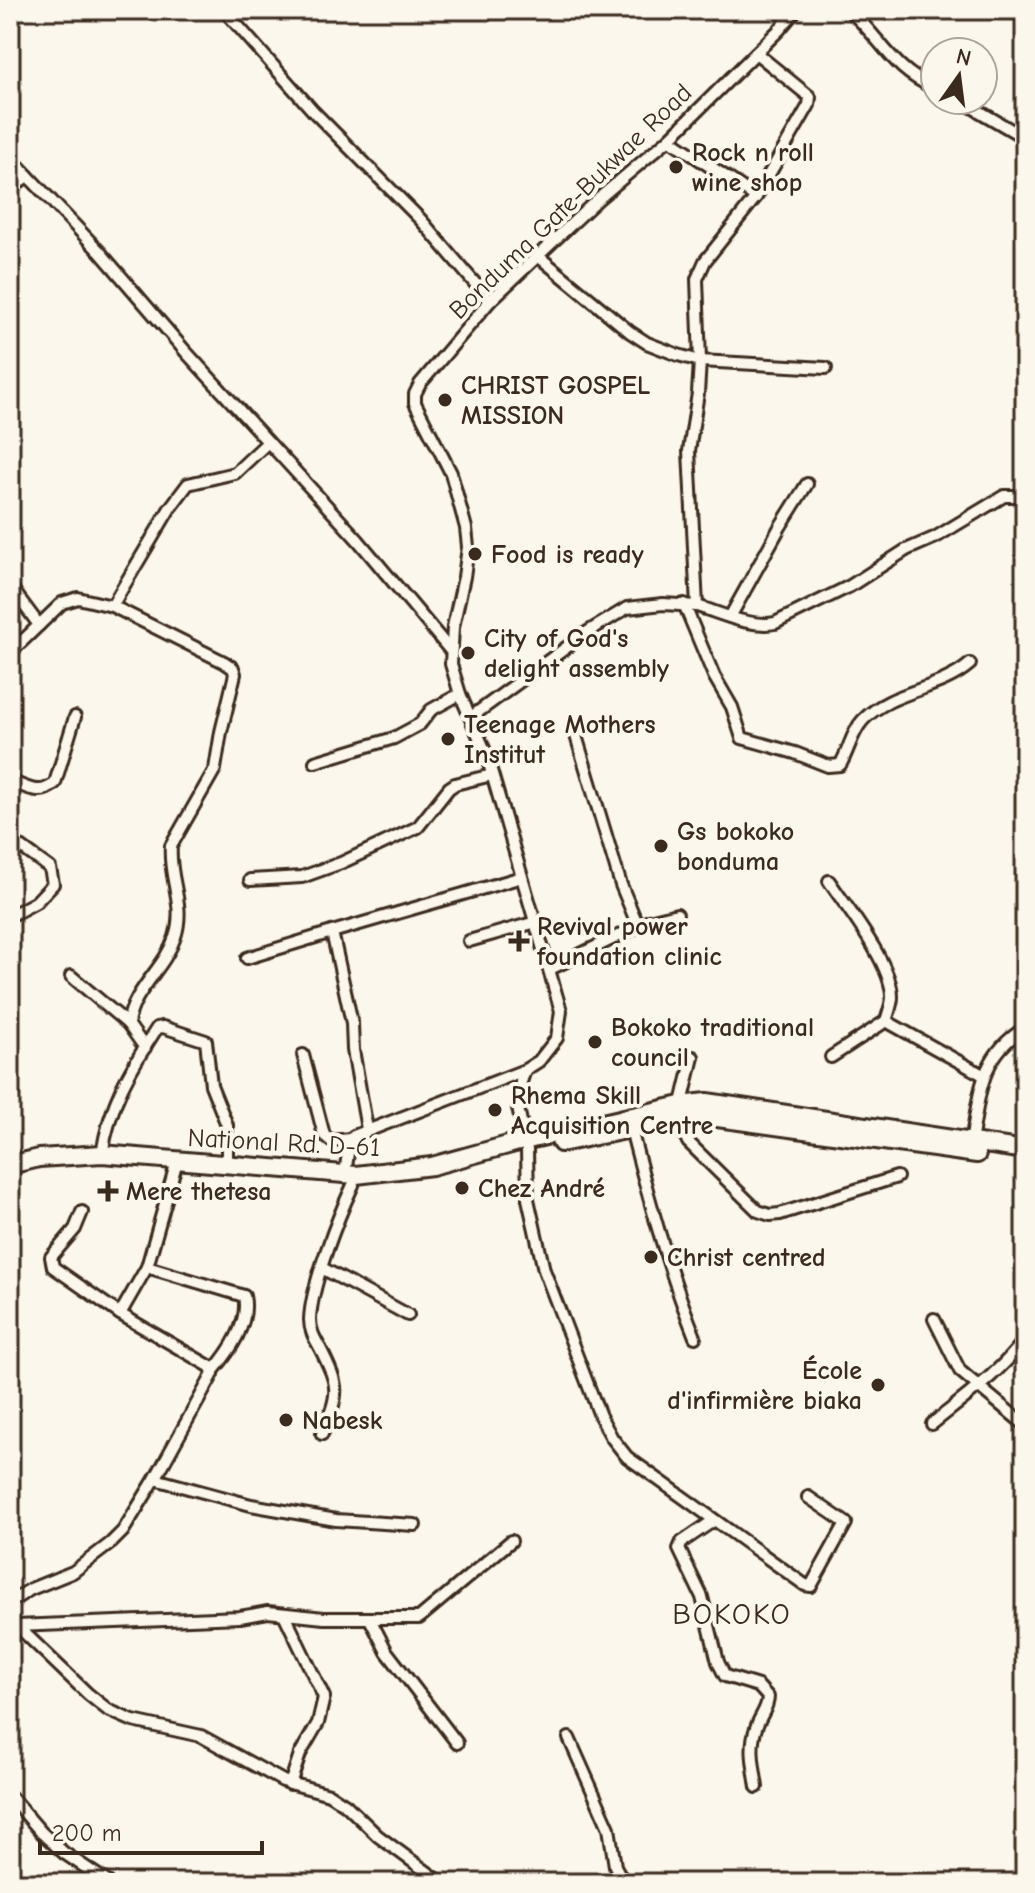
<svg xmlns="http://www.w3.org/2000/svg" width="1035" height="1893" viewBox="0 0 1035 1893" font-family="'Comic Neue',sans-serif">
  <rect width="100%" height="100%" fill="#fbf7ec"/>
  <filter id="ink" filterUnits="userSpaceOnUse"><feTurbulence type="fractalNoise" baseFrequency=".0125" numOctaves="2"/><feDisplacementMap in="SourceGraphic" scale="16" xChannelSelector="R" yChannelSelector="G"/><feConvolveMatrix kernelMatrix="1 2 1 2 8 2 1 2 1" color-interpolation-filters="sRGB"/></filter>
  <g filter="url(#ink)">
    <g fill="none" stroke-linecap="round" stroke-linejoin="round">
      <defs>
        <g id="minor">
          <polyline points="224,10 314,112 421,220 490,301"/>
          <polyline points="796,10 779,30 669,139 597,200 490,301 420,384 415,394 415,403 451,473 466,528 468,547 464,577 453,627 451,664 460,694 486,753 561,1011 557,1038 539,1061 525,1070 521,1082 518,1108 527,1150 528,1199 544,1270 600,1416 612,1438 627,1457 805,1585 811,1586 846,1523 808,1497"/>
          <path d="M849,10c33,29 43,60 86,78"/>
          <polyline points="960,100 1025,138"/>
          <polyline points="669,139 756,197"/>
          <polyline points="10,157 100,252 186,352 358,540 450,650"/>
          <polyline points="10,191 27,175"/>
          <polyline points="538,256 630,332 647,343 678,355 700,361 826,368"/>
          <polyline points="10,586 39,625"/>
          <path d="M684,604l30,72 18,31 10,31 53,15 33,13 12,-1c9,-14 11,-32 23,-45 29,-30 76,-29 107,-56"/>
          <path d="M112,606l112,56 9,6 2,6 -14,58 -6,37 -44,77c-3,33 15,57 4,91 -11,33 -42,52 -47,87l17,24"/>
          <path d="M697,606c23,7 54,22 78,17l75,-37 56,-36 30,-13 68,-41h21"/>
          <polyline points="730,617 780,527 807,484"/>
          <polyline points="10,653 62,603 78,598 112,606 170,508 188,484 235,473 268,442"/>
          <polyline points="471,717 589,631 627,608 663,604 697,606 689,451 698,393 700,361 697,279 705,261 756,197 809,105 810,97 756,53"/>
          <polyline points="574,729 621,885 638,926"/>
          <polyline points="315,762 394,738 420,724 431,710 460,694"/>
          <path d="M10,781c17,6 30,16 45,2l20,-66"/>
          <polyline points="10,839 50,868 53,884 36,902 10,916"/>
          <polyline points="250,880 302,877 341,863 418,827 449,788 455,784 492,775"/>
          <path d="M829,881c18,27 63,83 63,116 0,7 -4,17 -6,24"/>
          <polyline points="469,941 536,922"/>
          <polyline points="247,958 332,932"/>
          <polyline points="550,969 649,921 677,914"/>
          <polyline points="71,976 128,1024"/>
          <polyline points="303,1055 324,1135 331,1141 350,1139"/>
          <polyline points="693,1057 678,1120 688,1142 758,1211 770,1215 780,1214 897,1177"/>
          <polyline points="831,1057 886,1021 983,1075"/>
          <polyline points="367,1129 353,1050 352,1023 332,932 522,877"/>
          <path d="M631,1129c18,71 37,140 64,208"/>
          <path d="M971,1142c9,-47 8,-86 54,-114"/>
          <path d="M102,1154c8,-51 27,-83 55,-126l6,-1 43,14 5,44 16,40v39"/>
          <polyline points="345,1174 350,1139 354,1136 525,1070"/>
          <polyline points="82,1212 75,1229 51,1257 53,1267 120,1314"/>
          <path d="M147,1267l97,29c6,27 -14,55 -31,75"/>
          <polyline points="322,1268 408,1315"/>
          <polyline points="934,1319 960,1371 1025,1425"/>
          <path d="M932,1424c32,-26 68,-51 93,-85"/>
          <path d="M322,1434c17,-41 19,-45 -2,-86 -5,-9 -10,-17 -10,-28 1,-34 28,-103 43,-135"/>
          <polyline points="155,1479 251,1505 336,1520 415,1525"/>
          <path d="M713,1521l-31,21 -3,7 23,48 16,65 7,14 33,10 10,11c0,12 -9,20 -12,31 -7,19 -2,39 1,59"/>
          <polyline points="10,1602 31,1589 73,1572 111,1543 123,1531 155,1479 213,1374 211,1367 120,1314 147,1267 175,1168"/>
          <polyline points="284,1614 324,1697 318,1723 300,1754 290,1784"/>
          <polyline points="10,1619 88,1694 108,1710 133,1721 201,1736 283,1781 329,1794 346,1805 378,1836 442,1883"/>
          <polyline points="370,1619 387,1652 457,1743"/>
          <polyline points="16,1626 240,1617 268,1612 324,1618 419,1618 511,1541"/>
          <polyline points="569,1738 609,1828 615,1866 624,1883"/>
          <polyline points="10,1796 42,1833 64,1853 109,1883"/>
        </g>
        <g id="highway">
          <polyline points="561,1143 696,1116 710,1117 977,1154"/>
          <polyline points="10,1165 39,1158 102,1154 356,1175 432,1166 515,1143 681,1105 707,1102 1025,1150"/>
        </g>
      </defs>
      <use href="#minor" stroke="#3b2a1e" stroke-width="16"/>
      <use href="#highway" stroke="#3b2a1e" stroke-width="22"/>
      <use href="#minor" stroke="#fbf7ec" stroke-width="10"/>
      <use href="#highway" stroke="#fbf7ec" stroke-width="16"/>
    </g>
  </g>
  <g fill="#3b2a1e" stroke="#fbf7ec" stroke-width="3">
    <circle cx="676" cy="167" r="8"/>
    <circle cx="445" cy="400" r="8"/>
    <circle cx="475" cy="554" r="8"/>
    <circle cx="468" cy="653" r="8"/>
    <circle cx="448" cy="739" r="8"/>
    <circle cx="661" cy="846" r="8"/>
    <path d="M515 929h8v8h8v8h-8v8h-8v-8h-8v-8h8z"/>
    <circle cx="595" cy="1042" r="8"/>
    <circle cx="495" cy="1110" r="8"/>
    <circle cx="462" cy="1188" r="8"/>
    <path d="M104 1179h8v8h8v8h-8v8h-8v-8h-8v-8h8z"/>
    <circle cx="651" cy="1257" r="8"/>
    <circle cx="878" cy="1385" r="8"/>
    <circle cx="286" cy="1420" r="8"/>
  </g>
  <g text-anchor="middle" stroke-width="8" stroke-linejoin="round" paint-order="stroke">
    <g font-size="26" font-weight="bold" fill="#3b2a1e" stroke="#fbf7ec" text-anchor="start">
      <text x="692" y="161">Rock n roll<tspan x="692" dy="30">wine shop</tspan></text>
      <text x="461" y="394">CHRIST GOSPEL<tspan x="461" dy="30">MISSION</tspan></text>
      <text x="491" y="563">Food is ready</text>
      <text x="484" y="647">City of God's<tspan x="484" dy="30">delight assembly</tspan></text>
      <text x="464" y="733">Teenage Mothers<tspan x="464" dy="30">Institut</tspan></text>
      <text x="677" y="840">Gs bokoko<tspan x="677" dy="30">bonduma</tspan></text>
      <text x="537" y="935">Revival power<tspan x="537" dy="30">foundation clinic</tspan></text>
      <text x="611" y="1036">Bokoko traditional<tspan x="611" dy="30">council</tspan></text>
      <text x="511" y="1104">Rhema Skill<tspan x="511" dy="30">Acquisition Centre</tspan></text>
      <text x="478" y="1197">Chez André</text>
      <text x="126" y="1200">Mere thetesa</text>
      <text x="667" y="1266">Christ centred</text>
      <text x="862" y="1379" text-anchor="end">École<tspan x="862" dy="30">d'infirmière biaka</tspan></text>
      <text x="302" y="1429">Nabesk</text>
    </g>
    <g font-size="26" fill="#3b2a1e" stroke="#fbf7ec">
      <text transform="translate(570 201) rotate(-44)" y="9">Bonduma Gate-Bukwae Road</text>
      <text transform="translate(284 1142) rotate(3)" y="9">National Rd. D-61</text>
    </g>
    <g font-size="30" letter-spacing="2" fill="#3b2a1e" stroke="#fbf7ec">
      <text x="732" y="1624">BOKOKO</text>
    </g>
  </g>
  <rect width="1035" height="1893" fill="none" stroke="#fbf7ec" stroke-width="40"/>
  <rect x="20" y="20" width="995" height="1853" fill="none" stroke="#3b2a1e" stroke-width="3" filter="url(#ink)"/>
  <g transform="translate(959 76) rotate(14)"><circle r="38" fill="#fbf7ec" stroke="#aea59a" stroke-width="2"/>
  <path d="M0-6L14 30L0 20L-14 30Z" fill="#3b2a1e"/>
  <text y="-12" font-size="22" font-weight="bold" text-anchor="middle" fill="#3b2a1e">N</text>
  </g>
  <path d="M40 1841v12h222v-12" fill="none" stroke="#3b2a1e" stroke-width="4"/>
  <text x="52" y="1841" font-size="24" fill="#3b2a1e" stroke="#fbf7ec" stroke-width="6" paint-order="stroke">200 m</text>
</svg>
